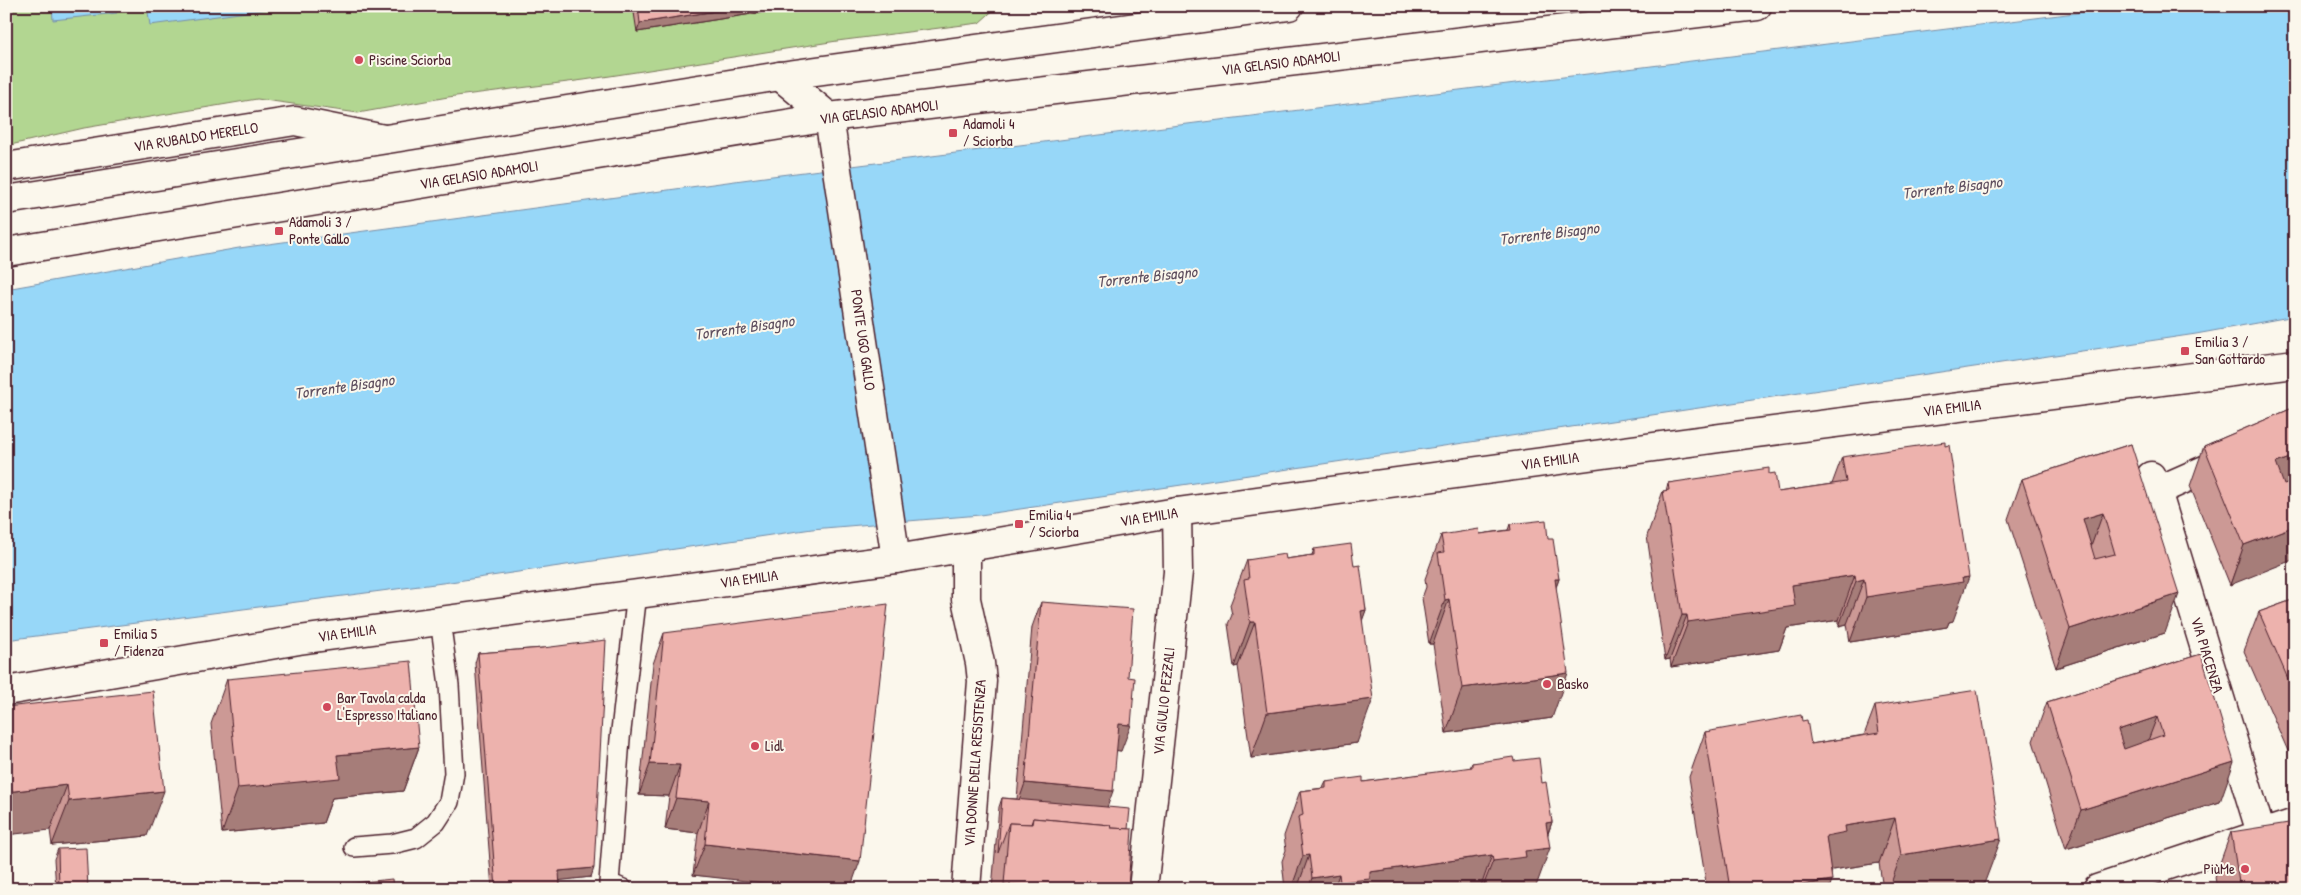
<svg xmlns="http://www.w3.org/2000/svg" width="2301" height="895" viewBox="0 0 2301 895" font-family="'Patrick Hand',sans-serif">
  <rect width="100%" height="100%" fill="#fbf7ec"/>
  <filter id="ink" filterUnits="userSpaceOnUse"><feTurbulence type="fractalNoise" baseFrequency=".02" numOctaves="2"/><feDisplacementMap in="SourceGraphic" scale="10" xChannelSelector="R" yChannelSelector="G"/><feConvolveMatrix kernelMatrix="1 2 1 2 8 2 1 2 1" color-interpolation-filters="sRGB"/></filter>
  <g filter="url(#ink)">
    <polygon fill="#b2d691" stroke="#7e7a5e" points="6,6 998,6 979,23 837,41 584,80 448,97 358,113 257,99 84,128 6,146"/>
    <g fill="#97d7f8" stroke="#788da6">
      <polygon points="52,6 115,6 117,13 53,20"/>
      <polygon points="147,6 292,6 150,25"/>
      <polygon points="2131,6 2295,6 2295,316 2196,334 980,515 812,529 450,582 6,640 6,289 239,248 772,176"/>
    </g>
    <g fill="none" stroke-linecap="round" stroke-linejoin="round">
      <defs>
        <g id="lane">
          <polyline points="354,847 392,844 416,838 436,822 449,802 454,773 449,685 440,620"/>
          <polyline points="623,889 609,883 620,739 637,593"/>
        </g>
        <g id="street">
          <polyline points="780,76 829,117 896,559"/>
          <polyline points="6,167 295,121 384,139"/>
          <polyline points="2151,476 2157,491 2261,833"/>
          <polyline points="2157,491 2295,430"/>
          <polyline points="966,548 966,599 980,663 982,681 966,889"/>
          <polyline points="1143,889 1178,572 1177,512"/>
        </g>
        <g id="secondary">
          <polyline points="6,691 299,640 896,559 1177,512 1749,434 2295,364"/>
          <polyline points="2097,889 2295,823"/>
        </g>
        <g id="primary">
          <polyline points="6,200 780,76 1289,6"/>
          <polyline points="6,252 829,117 1757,6"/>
        </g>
      </defs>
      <use href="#lane" stroke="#4a1f2b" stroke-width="22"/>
      <use href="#street" stroke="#4a1f2b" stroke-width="31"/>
      <use href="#secondary" stroke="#4a1f2b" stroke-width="31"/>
      <use href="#primary" stroke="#4a1f2b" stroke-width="31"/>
      <use href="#lane" stroke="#fbf7ec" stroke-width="19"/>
      <use href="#street" stroke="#fbf7ec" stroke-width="28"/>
      <use href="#secondary" stroke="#fbf7ec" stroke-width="28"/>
      <use href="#primary" stroke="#fbf7ec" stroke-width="28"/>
    </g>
    <g fill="#cc9995" stroke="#4a1f2b">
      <polygon points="633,6 803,6 637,32"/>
      <polygon points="2295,407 2230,585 2190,486 2204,446"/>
      <polygon points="2131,444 2165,633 2056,668 2008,519 2022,479"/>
      <polygon points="1842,457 1953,621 1949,622 1947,627 1850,642 1847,624 1839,626 1839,620 1787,628 1779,650 1671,667 1670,659 1665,660 1647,536 1663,491 1666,491 1668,483 1769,474 1778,492 1832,484"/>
      <polygon points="1510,524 1548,539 1559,579 1556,587 1552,718 1446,733 1433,644 1429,644 1422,598 1426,587 1425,579 1441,535 1480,534 1508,530"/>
      <polygon points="1314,549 1354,566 1366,610 1362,620 1357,743 1251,758 1238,666 1234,667 1228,624 1232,615 1230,605 1247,560 1286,559 1312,555"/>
      <polygon points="2295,599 2295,748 2288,751 2244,651 2259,612"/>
      <polygon points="1041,602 1121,751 1116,750 1107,807 1128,829 1128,889 992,889 999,807 1002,798 1017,799 1032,627"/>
      <polygon points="664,633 850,889 693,875 698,833 665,829 669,796 639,795 653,664"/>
      <polygon points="543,648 591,877 560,880 560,889 492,889 475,663 478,653"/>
      <polygon points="2201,654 2220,802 2066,849 2033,741 2047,702"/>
      <polygon points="227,679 419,747 403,791 332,798 323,823 222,833 211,724"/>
      <polygon points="1875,706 1984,884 1954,889 1883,889 1879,863 1832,870 1829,889 1707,889 1689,777 1705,732 1802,721 1811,744 1864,735"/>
      <polygon points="6,707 147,836 52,845 50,830"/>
      <polygon points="1514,761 1542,783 1552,822 1548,834 1535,889 1285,889 1282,861 1286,850 1284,836 1300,791 1323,788 1326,782 1363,782 1470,768 1472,763"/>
      <polygon points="2231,832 2295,889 2217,889 2215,877"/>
      <polygon points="58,849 88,889 56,889 54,859"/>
    </g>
    <g fill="#a67d79" stroke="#4a1f2b">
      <polygon points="747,6 803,6 637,32 640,23"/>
      <polygon points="2295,456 2295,490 2262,502 2276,463"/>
      <polygon points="2103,513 2089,552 2083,519"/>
      <polygon points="2295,526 2295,559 2230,585 2244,545"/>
      <polygon points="1855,575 1839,620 1787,628 1779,650 1671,667 1688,622 1792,585"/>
      <polygon points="1969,577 1953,621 1949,622 1947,627 1850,642 1866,597"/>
      <polygon points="1555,579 1559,579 1543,623"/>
      <polygon points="1864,579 1847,624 1839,626 1856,581"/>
      <polygon points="2179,594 2165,633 2056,668 2070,629"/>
      <polygon points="1449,599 1433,644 1429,644 1445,600"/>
      <polygon points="1366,610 1350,655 1361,611"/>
      <polygon points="1682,615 1687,615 1670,659 1665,660"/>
      <polygon points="1250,622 1255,622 1238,666 1234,667"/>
      <polygon points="1568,673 1552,718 1446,733 1462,688"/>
      <polygon points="1373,699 1357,743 1251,758 1267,713"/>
      <polygon points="2157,717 2142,756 2103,769 2118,730"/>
      <polygon points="1119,724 1131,725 1121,751 1109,750"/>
      <polygon points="2295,731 2295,748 2288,751"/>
      <polygon points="419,747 403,791 332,798 323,823 222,833 238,788 337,755"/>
      <polygon points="2234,762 2220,802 2066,849 2081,810"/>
      <polygon points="650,764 680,765 669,796 639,795"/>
      <polygon points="1025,783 1113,791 1104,816 1016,809"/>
      <polygon points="67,785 50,830 6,835 6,792"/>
      <polygon points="164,791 147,836 52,845 69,801"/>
      <polygon points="676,798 709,801 698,833 665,829"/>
      <polygon points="1895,818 1879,863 1832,870 1830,877 1826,836 1845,826"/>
      <polygon points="1552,822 1542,849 1550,848 1535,889 1482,889 1493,861 1525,851 1546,823"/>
      <polygon points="2001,839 1984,884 1954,889 1889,889 1901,855"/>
      <polygon points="705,844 860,861 850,889 817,889 693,875"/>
      <polygon points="1309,855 1297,889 1291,889 1303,856"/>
      <polygon points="1492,855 1480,889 1338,889 1340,882 1370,872"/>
      <polygon points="594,868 591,877 556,881 559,871"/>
      <polygon points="1339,874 1334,889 1308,889 1312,878"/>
      <polygon points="1832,880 1829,889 1777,889"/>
      <polygon points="1004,884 1028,886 1027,889 1002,889"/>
    </g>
    <g fill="#edb2ad" stroke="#4a1f2b" fill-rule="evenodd">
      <polygon points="638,6 747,6 640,23"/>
      <polygon points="2295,407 2295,456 2276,463 2284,485 2295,481 2295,526 2244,545 2204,446"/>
      <polygon points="1945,442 1945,446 1949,445 1969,577 1962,578 1963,582 1866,597 1864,579 1856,581 1855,575 1792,585 1795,606 1688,622 1687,615 1682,615 1663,491 1669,490 1668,483 1769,468 1769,474 1775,473 1778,492 1846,482 1842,457"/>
      <path d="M2131,444l48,150 -109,35 -48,-150zM2103,513l12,41 -20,5 -12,-40z"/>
      <polygon points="1546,520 1548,539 1553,539 1559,579 1555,579 1568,673 1462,688 1449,599 1445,600 1438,553 1444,552 1441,535 1479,529 1480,534 1511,530 1510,524"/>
      <polygon points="1351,544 1354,566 1360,565 1366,610 1361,611 1373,699 1267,713 1255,622 1250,622 1244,580 1249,579 1247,560 1285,554 1286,559 1314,555 1314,549"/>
      <polygon points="2295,599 2295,695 2259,612"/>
      <polygon points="1041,602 1133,609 1128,677 1135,678 1131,725 1119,724 1113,791 1025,783"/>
      <polygon points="888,604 860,861 705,844 709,801 676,798 680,765 650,764 664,633"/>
      <polygon points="606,640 594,868 559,871 560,889 496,889 478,653 543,648"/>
      <path d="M2201,654l33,108 -153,48 -34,-108zM2157,717l6,18 -39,14 -6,-19z"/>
      <polygon points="411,661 419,747 337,755 340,778 238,788 227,679"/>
      <polygon points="1977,690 2001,839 1901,855 1895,818 1845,826 1846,832 1826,836 1832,880 1777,889 1730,889 1705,732 1801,715 1802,721 1807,720 1811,744 1879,733 1875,706"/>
      <polygon points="153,691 164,791 69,801 67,785 6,792 6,707"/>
      <polygon points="1513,757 1514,761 1539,758 1542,783 1546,782 1552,822 1546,823 1550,848 1525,851 1526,857 1493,861 1492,855 1370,872 1370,879 1340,882 1339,874 1312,878 1309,855 1303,856 1298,817 1303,815 1300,791 1326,788 1326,782 1363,777 1363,782 1472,767 1472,763"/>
      <polygon points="1002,798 1130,809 1128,829 1111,828 1110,825 1033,818 1031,824 1009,823 998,853"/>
      <polygon points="1033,818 1110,825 1111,828 1132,829 1128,889 1028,889 1028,886 1004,884 1009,823 1032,824"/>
      <polygon points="2295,822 2295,889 2240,889 2231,832"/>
      <polygon points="86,848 88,889 59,889 58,849"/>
      <polygon points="392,879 393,889 300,889"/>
    </g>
  </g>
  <g fill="#d1495b" stroke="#fbf7ec" stroke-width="2">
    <circle cx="359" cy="60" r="5"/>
    <rect x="948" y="128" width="10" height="10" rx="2.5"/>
    <rect x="274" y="226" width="10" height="10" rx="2.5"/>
    <rect x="2180" y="346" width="10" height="10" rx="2.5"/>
    <rect x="1014" y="519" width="10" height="10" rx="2.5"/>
    <rect x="99" y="638" width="10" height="10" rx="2.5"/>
    <circle cx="1547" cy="684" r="5"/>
    <circle cx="327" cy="707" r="5"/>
    <circle cx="755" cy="746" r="5"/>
    <circle cx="2245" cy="869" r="5"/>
  </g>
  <g text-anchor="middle" stroke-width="4" stroke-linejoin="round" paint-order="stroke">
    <g font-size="15" fill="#4a1f2b" stroke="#fbf7ec" text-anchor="start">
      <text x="369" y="65">Piscine Sciorba</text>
      <text x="963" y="129">Adamoli 4<tspan x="963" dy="17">/ Sciorba</tspan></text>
      <text x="289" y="227">Adamoli 3 /<tspan x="289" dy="17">Ponte Gallo</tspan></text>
      <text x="2195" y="347">Emilia 3 /<tspan x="2195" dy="17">San Gottardo</tspan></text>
      <text x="1029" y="520">Emilia 4<tspan x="1029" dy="17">/ Sciorba</tspan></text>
      <text x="114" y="639">Emilia 5<tspan x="114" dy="17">/ Fidenza</tspan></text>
      <text x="1557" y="689">Basko</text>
      <text x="337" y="703">Bar Tavola calda<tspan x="337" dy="17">L'Espresso Italiano</tspan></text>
      <text x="765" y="751">Lidl</text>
      <text x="2235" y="874" text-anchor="end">PiùMe</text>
    </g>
    <g font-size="15" fill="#4a1f2b" stroke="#fbf7ec">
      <text transform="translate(1281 63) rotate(-7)" y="5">VIA GELASIO ADAMOLI</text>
      <text transform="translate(879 112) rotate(-7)" y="5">VIA GELASIO ADAMOLI</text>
      <text transform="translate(196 137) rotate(-9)" y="5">VIA RUBALDO MERELLO</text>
      <text transform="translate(479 175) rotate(-9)" y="5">VIA GELASIO ADAMOLI</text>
      <text transform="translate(863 340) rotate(82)" y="5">PONTE UGO GALLO</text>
      <text transform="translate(1952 408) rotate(-7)" y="5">VIA EMILIA</text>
      <text transform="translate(1550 461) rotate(-8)" y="5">VIA EMILIA</text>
      <text transform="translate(1149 517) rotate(-9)" y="5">VIA EMILIA</text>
      <text transform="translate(749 579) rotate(-8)" y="5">VIA EMILIA</text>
      <text transform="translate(347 633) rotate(-8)" y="5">VIA EMILIA</text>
      <text transform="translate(2207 655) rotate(73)" y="5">VIA PIACENZA</text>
      <text transform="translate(1164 701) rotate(-84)" y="5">VIA GIULIO PEZZALI</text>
      <text transform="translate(975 763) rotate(-86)" y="5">VIA DONNE DELLA RESISTENZA</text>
    </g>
    <g font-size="16" font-style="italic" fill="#5d4d5e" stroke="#fbf7ec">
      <text transform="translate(1952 187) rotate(-7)" y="6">Torrente Bisagno</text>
      <text transform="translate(1549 233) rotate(-7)" y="6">Torrente Bisagno</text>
      <text transform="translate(1147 276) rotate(-6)" y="6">Torrente Bisagno</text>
      <text transform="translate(744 327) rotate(-8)" y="6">Torrente Bisagno</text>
      <text transform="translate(344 386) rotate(-8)" y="6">Torrente Bisagno</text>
    </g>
  </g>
  <rect width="2301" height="895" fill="none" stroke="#fbf7ec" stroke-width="25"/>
  <rect x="12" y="12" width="2276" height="870" fill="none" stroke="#4a1f2b" stroke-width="2" filter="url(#ink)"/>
</svg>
